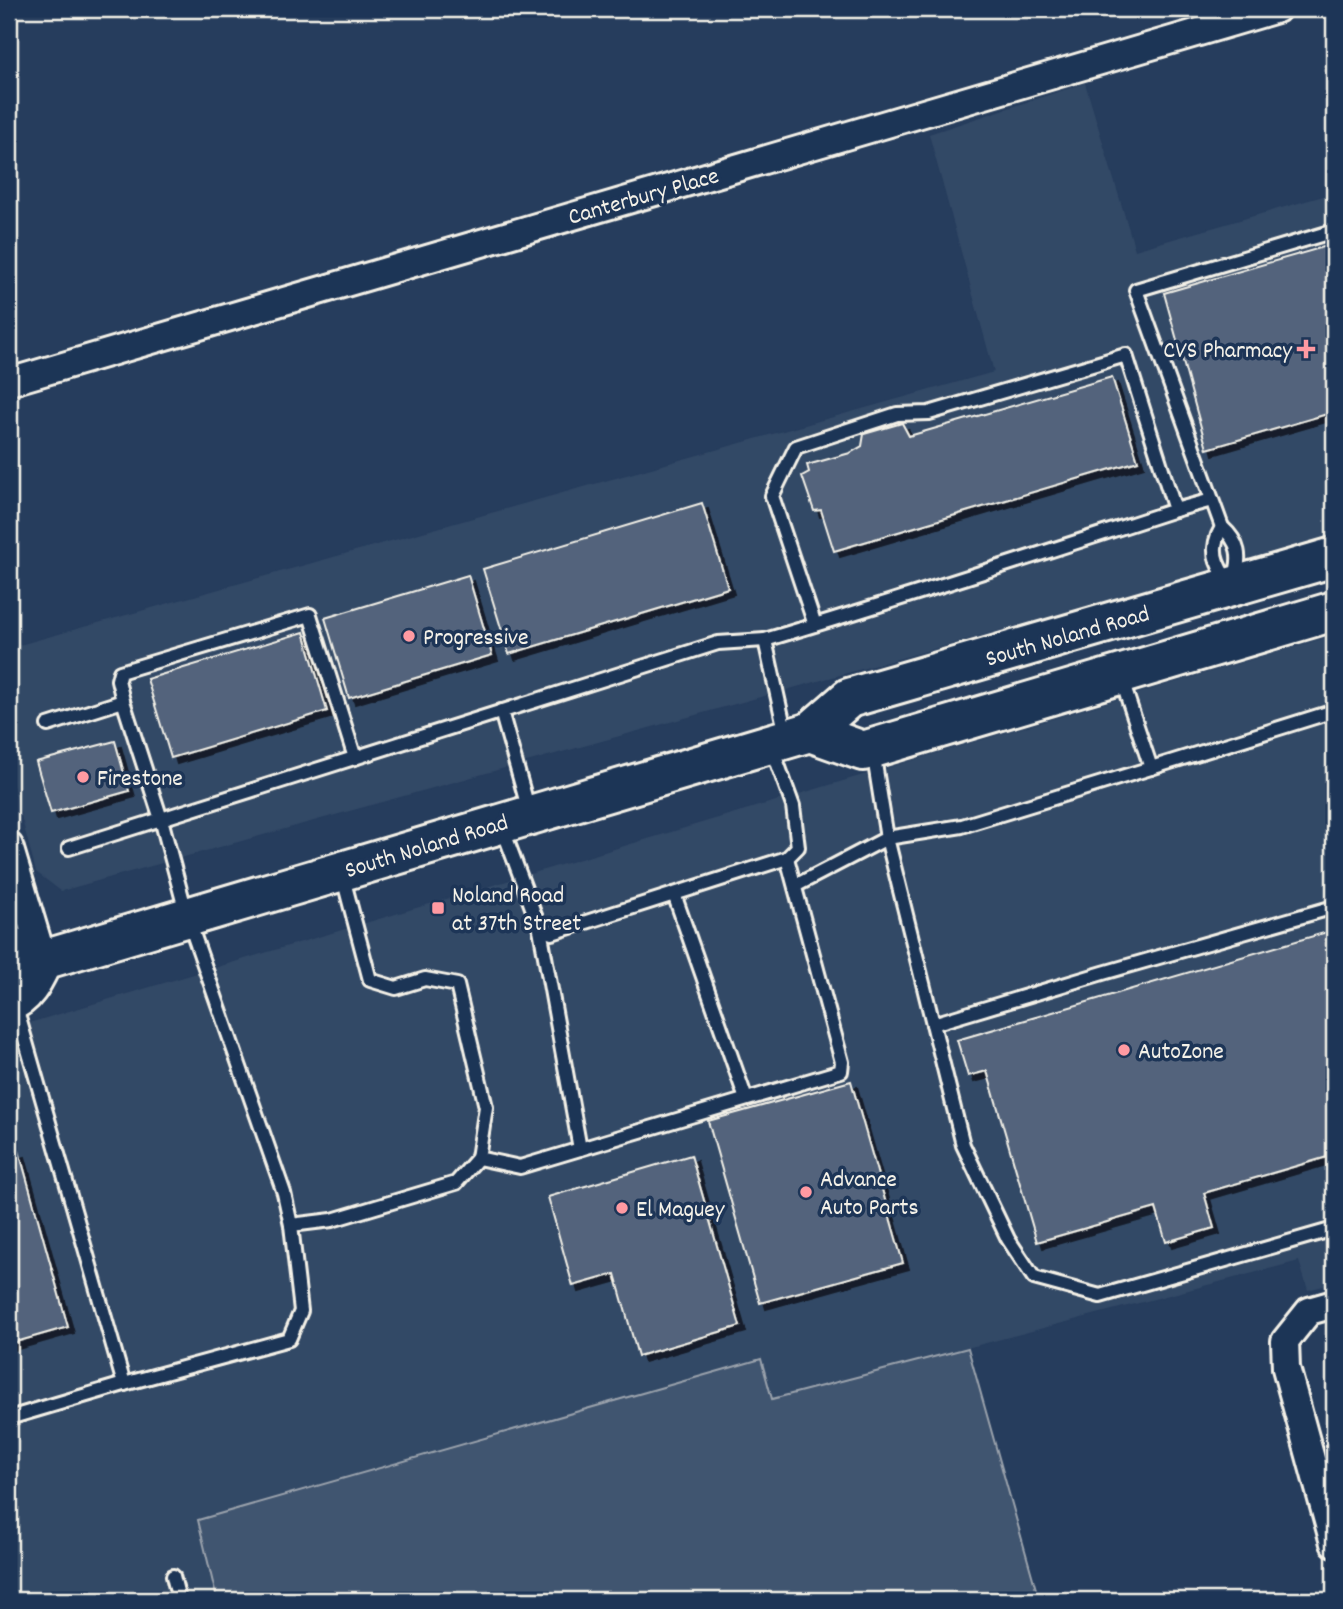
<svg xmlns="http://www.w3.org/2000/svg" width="1343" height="1609" viewBox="0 0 1343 1609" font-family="Dekko,sans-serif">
  <defs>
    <filter id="shadow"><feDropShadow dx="6" dy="6" stdDeviation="0" flood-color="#0009"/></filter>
  </defs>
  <rect width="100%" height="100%" fill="#263d5d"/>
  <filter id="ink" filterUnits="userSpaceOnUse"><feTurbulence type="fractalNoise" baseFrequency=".0143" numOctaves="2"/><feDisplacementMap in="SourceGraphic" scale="14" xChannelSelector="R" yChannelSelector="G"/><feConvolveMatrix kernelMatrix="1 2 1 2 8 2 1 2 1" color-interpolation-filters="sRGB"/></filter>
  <g filter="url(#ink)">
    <g fill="#334966">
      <polygon points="1085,83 1135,250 1334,193 1334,538 61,891 36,872 9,770 9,648 994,372 929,134"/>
      <polygon points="1334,635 1334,1283 1308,1290 1299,1261 772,1399 760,1359 199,1520 217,1600 9,1600 9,1029"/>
    </g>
    <polygon fill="#40546f" stroke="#9aa2ac" stroke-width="2" points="968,1348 1039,1600 217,1600 198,1520 761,1359 772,1399"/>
    <g fill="#52647b" stroke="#f4f1e8" stroke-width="2" filter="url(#shadow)">
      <polygon points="1334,244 1334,412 1207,449 1164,293"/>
      <polygon points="1112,377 1138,461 834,551 821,510 814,511 802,476 809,472 807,465 850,453 862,446 864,434 902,423 909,436"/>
      <polygon points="702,503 728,588 509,654 483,569"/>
      <polygon points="468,575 492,655 349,698 325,618"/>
      <polygon points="304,632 327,711 171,758 147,679"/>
      <polygon points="115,741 129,791 51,813 36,762"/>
      <polygon points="1334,930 1334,1155 1204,1193 1214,1228 1166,1242 1156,1208 1037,1242 987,1071 968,1076 957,1040"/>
      <polygon points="851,1081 903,1263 760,1303 708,1121"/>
      <polygon points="19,1151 68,1327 9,1344 9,1154"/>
      <polygon points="691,1155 740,1326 638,1356 615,1274 573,1286 548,1197"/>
    </g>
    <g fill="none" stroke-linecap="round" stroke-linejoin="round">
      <defs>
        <g id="lane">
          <polyline points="1175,510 1212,500"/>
          <path d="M1222,527c-13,22 -7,36 7,56"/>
          <path d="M1234,579c8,-22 5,-37 -12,-52l-86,-237 198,-59"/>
          <polyline points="1121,678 1151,768 962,826 887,838 963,1145 1008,1239 1034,1278 1100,1296 1334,1229"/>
          <polyline points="123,701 118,680 120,672 310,615 355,758"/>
          <polyline points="501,711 529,811"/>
          <polyline points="48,725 123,701 161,819 69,848"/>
          <path d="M786,735l-21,-95c138,-41 274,-86 410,-130l-49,-155 -197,58 -32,1 -101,33 -24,49 43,129"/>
          <polyline points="1151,768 1334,711"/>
          <polyline points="502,827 540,929 552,933 787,858 798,847 793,806 772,748"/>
          <polyline points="342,874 370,980 396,988 425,979 457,985 486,1107 478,1158 456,1183 332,1220 291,1225 284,1193 187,916 161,819 718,643 765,640"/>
          <polyline points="795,886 887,838 873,751"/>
          <polyline points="674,894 746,1099"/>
          <polyline points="540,929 580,1149"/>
          <polyline points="933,1024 1103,973 1334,907"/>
          <polyline points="478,1158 520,1167 841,1071 842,1062 787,858"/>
          <polyline points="124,1384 289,1339 301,1311 291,1225"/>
          <polyline points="9,1418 124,1384 15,1004"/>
          <polyline points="173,1576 179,1600"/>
        </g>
        <g id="street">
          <polyline points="9,382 1277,9"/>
          <polyline points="9,846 43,960"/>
          <polyline points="1334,1304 1309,1311 1285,1341 1286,1368 1334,1543"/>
        </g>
        <g id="primary">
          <polyline points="810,732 863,751 1334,611"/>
          <polyline points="9,948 21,949 43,960 810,732 849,698 1334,557"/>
          <path d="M9,1002c18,-6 26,-26 34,-42"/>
        </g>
      </defs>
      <use href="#lane" stroke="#f4f1e8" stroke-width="18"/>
      <use href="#street" stroke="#f4f1e8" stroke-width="32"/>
      <use href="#primary" stroke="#f4f1e8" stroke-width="44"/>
      <use href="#lane" stroke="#1d3557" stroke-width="12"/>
      <use href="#street" stroke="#1d3557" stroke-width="26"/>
      <use href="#primary" stroke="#1d3557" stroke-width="38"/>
    </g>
  </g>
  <g fill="#ff9aa2" stroke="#1d3557" stroke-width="2.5">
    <path d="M1302.5 338.5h7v7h7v7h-7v7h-7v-7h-7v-7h7z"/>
    <circle cx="409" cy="636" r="7"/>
    <circle cx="83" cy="777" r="7"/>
    <rect x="431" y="901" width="14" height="14" rx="3.5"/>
    <circle cx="1124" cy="1050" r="7"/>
    <circle cx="806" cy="1192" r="7"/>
    <circle cx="622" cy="1208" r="7"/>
  </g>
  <g text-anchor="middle" stroke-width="7" stroke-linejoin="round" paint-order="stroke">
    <g font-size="24" fill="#f4f1e8" stroke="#1d3557">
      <text transform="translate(643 195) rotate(-16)" y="8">Canterbury Place</text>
      <text transform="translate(1067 635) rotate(-16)" y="8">South Noland Road</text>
      <text transform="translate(426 845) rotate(-17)" y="8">South Noland Road</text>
    </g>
    <g font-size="24" fill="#f4f1e8" stroke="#1d3557" text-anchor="start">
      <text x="1292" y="357" text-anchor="end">CVS Pharmacy</text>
      <text x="423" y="644">Progressive</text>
      <text x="97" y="785">Firestone</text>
      <text x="452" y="902">Noland Road<tspan x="452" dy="28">at 37th Street</tspan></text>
      <text x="1138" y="1058">AutoZone</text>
      <text x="820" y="1186">Advance<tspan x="820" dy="28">Auto Parts</tspan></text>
      <text x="636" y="1216">El Maguey</text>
    </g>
  </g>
  <rect width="1343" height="1609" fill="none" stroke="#1d3557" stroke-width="35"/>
  <rect x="18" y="18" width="1308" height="1574" fill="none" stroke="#f4f1e8" stroke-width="2.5" filter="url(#ink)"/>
</svg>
